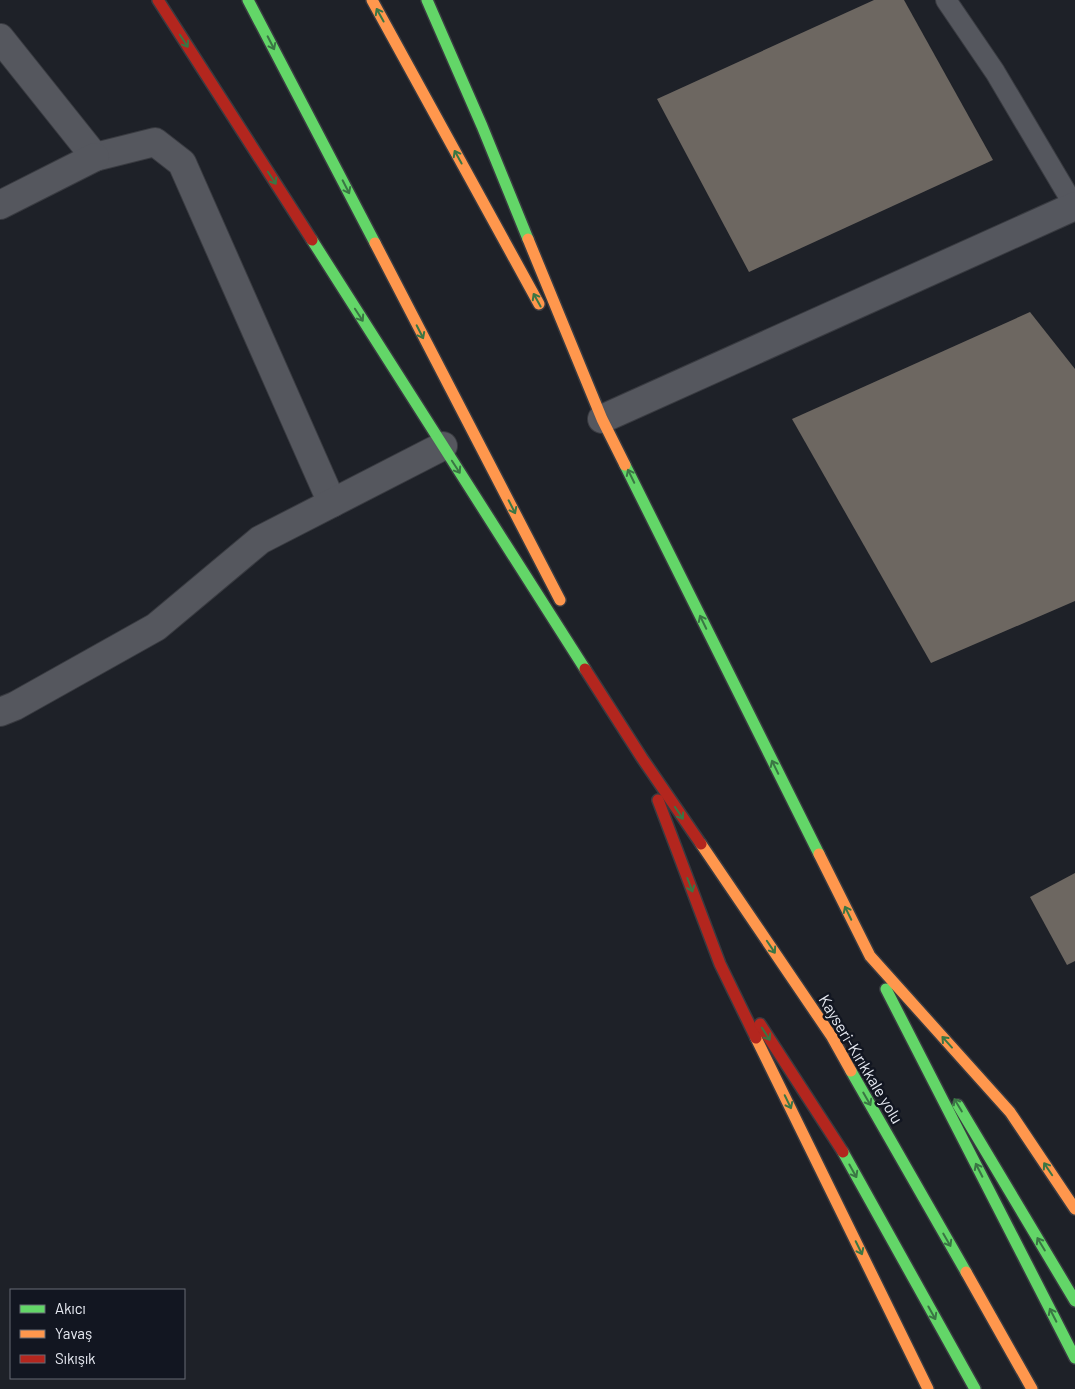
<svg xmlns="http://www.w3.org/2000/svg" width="1075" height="1389" viewBox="0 0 1075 1389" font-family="Barlow,sans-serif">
  <rect width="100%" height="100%" fill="#1e2128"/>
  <g fill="#6d6761">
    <polygon points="874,0 904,0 993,160 749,272 657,99"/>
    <polygon points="1030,312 1075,369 1075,601 931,663 792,419"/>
    <polygon points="1075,873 1075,961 1067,965 1030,897"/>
  </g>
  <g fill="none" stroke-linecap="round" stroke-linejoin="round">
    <defs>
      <polyline id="lane" points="946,0 995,72 1075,207"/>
      <g id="street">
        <polyline points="0,38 95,157 155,142 182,163 332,503"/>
        <polyline points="0,205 95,157"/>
        <polyline points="602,419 1075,206"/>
        <polyline points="0,712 15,706 156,627 260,540 443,446"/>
      </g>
      <g id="fast">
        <polyline points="248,0 375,243"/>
        <polyline points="427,0 482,126 528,239"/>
        <polyline points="312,240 585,669"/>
        <polyline points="625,465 819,854"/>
        <polyline points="886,989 1075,1358"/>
        <polyline points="851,1071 966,1272"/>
        <polyline points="958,1105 1075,1301"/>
        <polyline points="843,1152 975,1389"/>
      </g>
      <g id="slow">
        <polyline points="372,0 539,304"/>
        <polyline points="528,239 602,419 625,465"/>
        <polyline points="375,243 560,600"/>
        <polyline points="701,844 832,1037 851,1071"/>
        <polyline points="819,854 870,956 1010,1112 1075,1209"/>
        <polyline points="756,1038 928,1389"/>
        <polyline points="966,1272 1032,1389"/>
      </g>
      <g id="jam">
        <polyline points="158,0 312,240"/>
        <polyline points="585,669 642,758 701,844"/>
        <polyline points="658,800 720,964 756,1038"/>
        <polyline points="760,1024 843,1152"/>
      </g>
    </defs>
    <use href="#lane" stroke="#393b41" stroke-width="22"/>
    <use href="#street" stroke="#393b41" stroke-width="30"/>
    <use href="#fast" stroke="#393b41" stroke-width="14"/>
    <use href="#slow" stroke="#393b41" stroke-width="14"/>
    <use href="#jam" stroke="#393b41" stroke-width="14"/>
    <use href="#lane" stroke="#55575e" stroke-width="20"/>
    <use href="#street" stroke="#55575e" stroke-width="28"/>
    <use href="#fast" stroke="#63d668" stroke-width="11"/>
    <use href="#slow" stroke="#ff974d" stroke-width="11"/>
    <use href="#jam" stroke="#b3261e" stroke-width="11"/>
  </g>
  <defs><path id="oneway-shaft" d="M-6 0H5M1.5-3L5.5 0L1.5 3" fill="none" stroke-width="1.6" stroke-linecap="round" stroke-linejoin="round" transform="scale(1.25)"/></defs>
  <g stroke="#3a7644">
    <use href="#oneway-shaft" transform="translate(380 15) rotate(-119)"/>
    <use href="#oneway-shaft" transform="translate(184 41) rotate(57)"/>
    <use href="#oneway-shaft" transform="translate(271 43) rotate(63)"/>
    <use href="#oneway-shaft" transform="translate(458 157) rotate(-119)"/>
    <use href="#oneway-shaft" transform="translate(272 178) rotate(57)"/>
    <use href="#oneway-shaft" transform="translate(346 187) rotate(63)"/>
    <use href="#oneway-shaft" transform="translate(537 300) rotate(-119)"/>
    <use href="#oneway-shaft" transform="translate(359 315) rotate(57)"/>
    <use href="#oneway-shaft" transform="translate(420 332) rotate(63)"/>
    <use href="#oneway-shaft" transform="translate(456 467) rotate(57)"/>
    <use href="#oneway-shaft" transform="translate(631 476) rotate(-116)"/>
    <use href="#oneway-shaft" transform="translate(512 507) rotate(63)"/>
    <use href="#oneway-shaft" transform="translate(703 622) rotate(-116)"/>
    <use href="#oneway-shaft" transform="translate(775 767) rotate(-116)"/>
    <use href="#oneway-shaft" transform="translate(679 813) rotate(56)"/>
    <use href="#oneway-shaft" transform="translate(690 885) rotate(69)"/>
    <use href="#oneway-shaft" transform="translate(848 913) rotate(-116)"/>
    <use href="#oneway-shaft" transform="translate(771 947) rotate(56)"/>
    <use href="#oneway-shaft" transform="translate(766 1034) rotate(57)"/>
    <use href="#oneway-shaft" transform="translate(947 1042) rotate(-132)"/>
    <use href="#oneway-shaft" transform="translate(867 1099) rotate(60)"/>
    <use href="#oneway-shaft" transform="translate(788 1102) rotate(64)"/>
    <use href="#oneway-shaft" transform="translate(958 1105) rotate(-121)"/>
    <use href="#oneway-shaft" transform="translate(1048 1169) rotate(-124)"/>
    <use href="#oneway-shaft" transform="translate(979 1170) rotate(-117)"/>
    <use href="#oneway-shaft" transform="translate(853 1171) rotate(61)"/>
    <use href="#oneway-shaft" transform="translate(947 1240) rotate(60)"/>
    <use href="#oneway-shaft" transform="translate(1041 1244) rotate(-121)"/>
    <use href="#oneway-shaft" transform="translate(859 1248) rotate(64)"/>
    <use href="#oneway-shaft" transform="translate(932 1313) rotate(61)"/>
    <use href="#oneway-shaft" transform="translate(1053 1315) rotate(-117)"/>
  </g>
  <g text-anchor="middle" stroke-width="5" stroke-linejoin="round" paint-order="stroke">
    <g font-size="16" fill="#e6e9f1" stroke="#121621">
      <text transform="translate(861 1059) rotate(59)" y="6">Kayseri-Kırıkkale yolu</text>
    </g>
  </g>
  <rect x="10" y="1289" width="175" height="90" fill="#121621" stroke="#676a74"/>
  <rect x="20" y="1305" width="25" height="8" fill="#63d668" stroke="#676a74"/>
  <text x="55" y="1314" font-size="15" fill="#e6e9f1">Akıcı</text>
  <rect x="20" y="1330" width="25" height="8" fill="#ff974d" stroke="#676a74"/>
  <text x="55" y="1339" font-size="15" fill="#e6e9f1">Yavaş</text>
  <rect x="20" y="1355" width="25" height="8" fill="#b3261e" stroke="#676a74"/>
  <text x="55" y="1364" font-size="15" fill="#e6e9f1">Sıkışık</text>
</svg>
